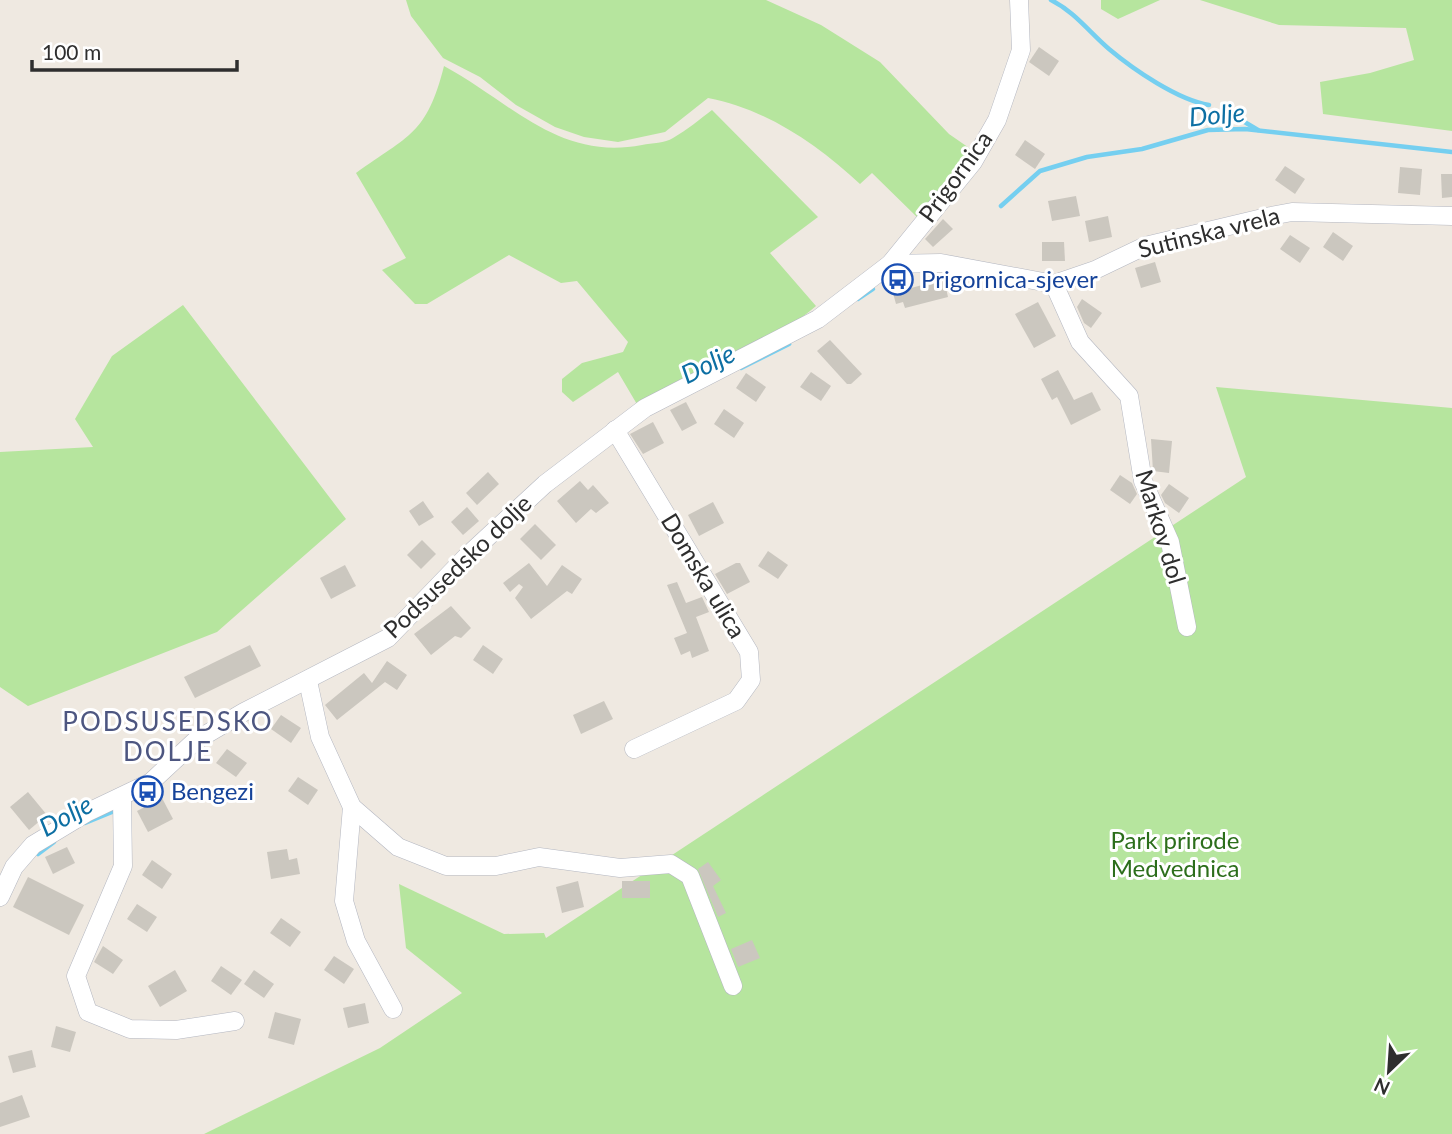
<svg xmlns="http://www.w3.org/2000/svg" width="1452" height="1134" viewBox="0 0 1452 1134" font-family="Lato,sans-serif">
  <rect width="100%" height="100%" fill="#efe9e1"/>
  <g fill="#b6e59e">
    <path d="M406,0h360l55,25 59,37 69,72 26,18 -55,68 -48,-47 -12,11c-43,-40 -94,-75 -152,-86l-43,34 -47,10 -34,-5 -29,-10 -39,-22 -36,-28 -37,-19 -32,-42z"/>
    <polygon points="1101,0 1160,0 1118,19 1101,9"/>
    <polygon points="1200,0 1452,0 1452,131 1323,114 1320,82 1370,73 1414,60 1406,28 1279,25"/>
    <path d="M444,66c67,36 114,95 198,79 10,-2 23,-2 31,-7 14,-8 27,-19 39,-28l106,107 -48,36 46,53c-52,45 -120,64 -178,100l-20,-34 -45,30 -11,-10v-13l20,-16 41,-11 5,-10 -51,-61 -16,2 -52,-28 -82,49h-12l-33,-34 24,-12 -50,-85c53,-38 71,-39 88,-107z"/>
    <polygon points="183,305 346,519 217,632 28,706 0,687 0,452 93,447 75,419 112,356"/>
    <polygon points="1216,387 1452,408 1452,1134 204,1134 380,1048 462,993 406,948 399,884 504,934 544,933 546,938 1246,477"/>
  </g>
  <g fill="none" stroke-linecap="round" stroke-linejoin="round">
    <g stroke="#75cff0" stroke-width="4.5">
      <path d="M1051,0c24,12 38,32 58,49 25,21 69,51 100,56"/>
      <polyline points="1226,111 1258,130"/>
      <polyline points="1001,206 1040,171 1087,157 1142,149 1208,130 1245,129 1452,152"/>
      <polyline points="858,299 873,289"/>
      <polyline points="741,368 789,344"/>
      <polyline points="85,823 112,812"/>
      <polyline points="38,854 54,842"/>
    </g>
  </g>
  <g fill="#cbc7bf">
    <polygon points="1039,47 1059,61 1049,76 1029,62"/>
    <polygon points="1025,140 1045,154 1035,169 1015,155"/>
    <polygon points="1285,166 1305,179 1295,194 1275,180"/>
    <polygon points="1400,167 1422,169 1420,195 1398,193"/>
    <polygon points="1441,174 1452,174 1452,197 1442,198"/>
    <polygon points="1076,196 1080,216 1052,221 1048,201"/>
    <polygon points="1108,216 1112,237 1089,242 1085,221"/>
    <polygon points="943,219 953,229 933,247 925,239"/>
    <polygon points="1333,232 1353,246 1343,261 1323,247"/>
    <polygon points="1290,235 1310,248 1300,263 1280,249"/>
    <polygon points="1042,242 1064,242 1065,261 1042,261"/>
    <polygon points="1155,262 1161,282 1141,288 1135,268"/>
    <polygon points="944,279 948,297 905,308 903,302 896,304 893,293"/>
    <polygon points="1082,299 1102,313 1091,328 1084,323 1077,307"/>
    <polygon points="1038,302 1056,336 1034,348 1015,314"/>
    <polygon points="830,340 862,374 851,384 847,384 817,351"/>
    <polygon points="1058,370 1074,400 1092,392 1101,410 1071,425 1057,397 1052,400 1041,379"/>
    <polygon points="811,372 831,386 821,401 800,387"/>
    <polygon points="746,373 766,387 756,402 736,388"/>
    <polygon points="686,402 697,423 682,431 670,410"/>
    <polygon points="724,409 744,423 734,438 714,424"/>
    <polygon points="653,422 664,443 643,454 630,434"/>
    <polygon points="1151,439 1172,441 1169,473 1153,471"/>
    <polygon points="488,472 499,484 477,505 466,493"/>
    <polygon points="1120,475 1132,483 1137,494 1130,504 1110,490"/>
    <polygon points="580,481 588,490 593,485 609,503 596,513 591,509 576,523 557,501"/>
    <polygon points="1169,484 1189,498 1179,513 1165,503 1161,495"/>
    <polygon points="423,501 434,517 419,526 409,511"/>
    <polygon points="713,502 724,523 699,536 688,515"/>
    <polygon points="467,507 479,521 463,535 451,522"/>
    <polygon points="535,524 556,545 541,560 520,539"/>
    <polygon points="422,540 436,554 421,569 407,555"/>
    <polygon points="768,551 788,565 778,579 758,566"/>
    <polygon points="529,563 547,586 562,565 582,579 572,594 567,591 531,619 515,598 523,587 519,584 510,592 503,583"/>
    <polygon points="736,563 740,563 750,582 727,594 715,574"/>
    <polygon points="345,565 356,586 331,599 320,578"/>
    <polygon points="677,582 686,603 702,597 709,612 696,617 709,651 692,658 690,651 681,655 674,638 687,633 667,585"/>
    <polygon points="451,606 471,628 461,638 455,636 431,655 414,634"/>
    <polygon points="250,645 261,666 195,698 184,677"/>
    <polygon points="483,645 503,659 493,674 473,660"/>
    <polygon points="387,661 407,675 397,690 385,682 337,720 325,705 364,673 372,683"/>
    <polygon points="604,701 613,719 581,734 573,715"/>
    <polygon points="281,715 301,728 291,743 271,729"/>
    <polygon points="227,749 247,763 236,777 216,763"/>
    <polygon points="298,777 318,790 308,805 288,791"/>
    <polygon points="28,792 47,815 29,830 10,807"/>
    <polygon points="162,798 173,819 148,832 137,811"/>
    <polygon points="67,847 75,863 53,874 45,857"/>
    <polygon points="287,849 289,860 297,858 300,874 271,879 267,852"/>
    <polygon points="152,860 172,874 162,889 142,875"/>
    <polygon points="708,862 721,880 713,886 726,913 718,917 698,869"/>
    <polygon points="28,877 84,905 69,935 13,907"/>
    <polygon points="578,881 584,907 562,913 556,887"/>
    <rect x="622" y="881" width="28" height="17"/>
    <polygon points="137,904 157,917 147,932 127,919"/>
    <polygon points="281,918 301,932 290,947 270,933"/>
    <polygon points="752,940 760,958 738,967 731,949"/>
    <polygon points="103,946 123,960 113,974 94,962"/>
    <polygon points="334,956 354,969 344,984 324,970"/>
    <polygon points="221,966 242,980 231,995 211,981"/>
    <polygon points="175,970 187,991 160,1007 148,986"/>
    <polygon points="254,970 274,984 264,998 244,984"/>
    <polygon points="365,1003 369,1023 348,1028 343,1008"/>
    <polygon points="275,1012 301,1019 294,1045 268,1038"/>
    <polygon points="56,1026 76,1032 70,1052 51,1047"/>
    <polygon points="32,1050 36,1067 13,1073 8,1056"/>
    <polygon points="22,1095 30,1117 0,1127 0,1103"/>
  </g>
  <g fill="none" stroke-linecap="round" stroke-linejoin="round">
    <defs>
      <g id="minor">
        <polyline points="890,264 941,263 1054,284 1095,270 1145,246 1271,216 1292,212 1452,216"/>
        <polyline points="1054,284 1080,342 1129,396 1143,481 1170,542 1187,627"/>
        <polyline points="615,430 749,652 751,680 736,701 634,749"/>
        <polyline points="308,681 320,737 352,807 398,847 446,866 496,866 539,857 620,868 671,864 690,876 733,986"/>
        <polyline points="122,798 123,866 76,976 88,1012 130,1029 176,1030 235,1021"/>
        <polyline points="352,807 344,901 356,941 393,1009"/>
        <polyline points="0,897 14,867 33,845 86,813 151,782 195,741 244,712 388,638 466,557 545,484 645,408 818,319 890,264 973,162 997,120 1021,50 1019,0"/>
      </g>
    </defs>
    <use href="#minor" stroke="#b4b7c1" stroke-width="19"/>
    <use href="#minor" stroke="#fff" stroke-width="18"/>
  </g>
  <defs>
    <symbol id="bus-ring" viewBox="-11 -11 22 22"><circle r="9.5" fill="#fff" stroke="#1a4fb4" stroke-width="1.5"/><path d="M-5-6H5V4H4V6H2V4H-2V6H-4V4H-5ZM-3.5-4V0h7V-4ZM-3.5 1.2v1.5H-2V1.2ZM2 1.2v1.5H3.5V1.2Z" fill="#1a4fb4"/></symbol>
  </defs>
  <g fill-rule="evenodd">
    <use href="#bus-ring" x="880" y="262" width="35" height="35"/>
    <use href="#bus-ring" x="130" y="774" width="35" height="35"/>
  </g>
  <g text-anchor="middle" stroke-width="6" stroke-linejoin="round" paint-order="stroke">
    <g font-size="24" fill="#2e2e2e" stroke="#fff">
      <text transform="translate(956 177) rotate(-54)" y="8">Prigornica</text>
      <text transform="translate(1209 233) rotate(-14)" y="8">Sutinska vrela</text>
      <text transform="translate(1160 527) rotate(73)" y="8">Markov dol</text>
      <text transform="translate(458 567) rotate(-44)" y="8">Podsusedsko dolje</text>
      <text transform="translate(703 576) rotate(59)" y="8">Domska ulica</text>
    </g>
    <g font-size="24" fill="#164399" stroke="#fff" text-anchor="start">
      <text x="921" y="288">Prigornica-sjever</text>
      <text x="171" y="800">Bengezi</text>
    </g>
    <g font-size="24" fill="#2c6e1b" stroke="#fff">
      <text x="1175" y="849">Park prirode<tspan x="1175" dy="28">Medvednica</tspan></text>
    </g>
    <g font-size="26" font-style="italic" fill="#0d6fa3" stroke="#fff">
      <text transform="translate(1217 115) rotate(-5)" y="9">Dolje</text>
      <text transform="translate(708 364) rotate(-26)" y="9">Dolje</text>
      <text transform="translate(66 816) rotate(-29)" y="9">Dolje</text>
    </g>
    <g font-size="26" letter-spacing="2" fill="#4d5680" stroke="#fff">
      <text x="168" y="731">PODSUSEDSKO<tspan x="168" dy="30">DOLJE</tspan></text>
    </g>
  </g>
  <g transform="translate(1389 1071) rotate(205)" stroke="#ffffff" stroke-width="5" paint-order="stroke">
  <path d="M0-5L12 26L0 18L-12 26Z" fill="#2e2e2e"/>
  <text y="-10" font-size="19" font-weight="bold" text-anchor="middle" fill="#2e2e2e">N</text>
  </g>
  <path d="M32 60v10h205v-10" fill="none" stroke="#2e2e2e" stroke-width="3.5"/>
  <text x="42" y="60" font-size="21" fill="#2e2e2e" stroke="#ffffff" stroke-width="5" paint-order="stroke">100 m</text>
</svg>
